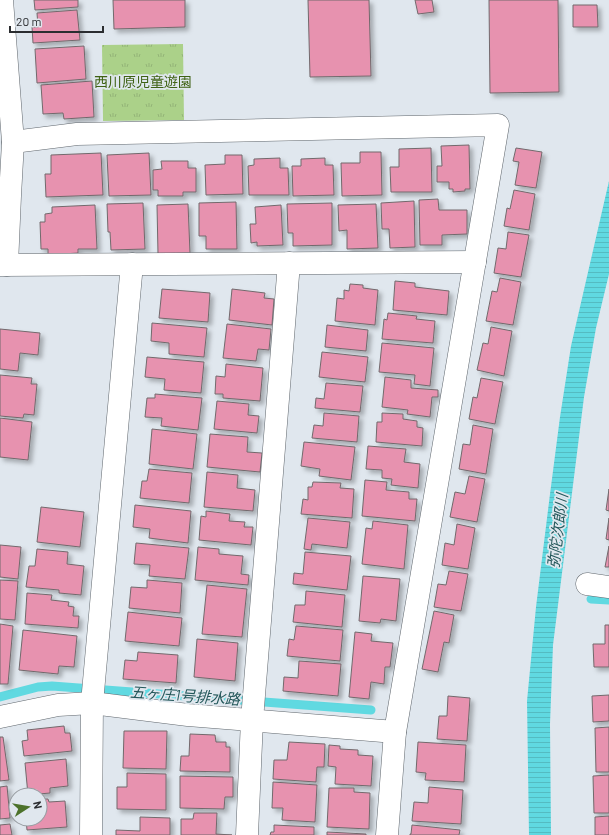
<svg xmlns="http://www.w3.org/2000/svg" width="609" height="835" viewBox="0 0 609 835" font-family="Barlow,'Noto Sans JP',sans-serif">
  <defs>
    <pattern id="park-tufts" width="24" height="20" patternUnits="userSpaceOnUse"><rect width="24" height="20" fill="#abd189"/><path d="M3 7l-1-3M5 7V3M7 7l1-3M15 17l-1-3M17 17v-4M19 17l1-3" fill="none" stroke="#93b477"/></pattern>
    <pattern id="water-rules" width="6" height="5" patternUnits="userSpaceOnUse"><rect width="6" height="5" fill="#60d9e1"/><path d="M0 2.5h6" fill="none" stroke="#54bbc1"/></pattern>
    <filter id="shadow"><feDropShadow dx="3.5" dy="3.5" stdDeviation="2" flood-color="#0004"/></filter>
  </defs>
  <rect width="100%" height="100%" fill="#e0e7ee"/>
  <polygon fill="url(#park-tufts)" points="183,44 184,120 103,121 102,45"/>
  <polygon fill="url(#water-rules)" points="609,181 609,274 596,328 584,397 553,645 550,724 551,835 529,835 527,701 536,607 550,494 560,417 571,346"/>
  <g fill="none" stroke-linecap="round" stroke-linejoin="round">
    <g stroke="#60d9e1" stroke-width="9">
      <polyline points="591,599 609,600"/>
      <polyline points="0,697 38,687 52,686 371,710"/>
    </g>
  </g>
  <g fill="#e792af" stroke="#72696c" filter="url(#shadow)">
    <polygon points="34,0 78,0 78,7 35,10"/>
    <polygon points="113,0 185,0 185,27 114,29"/>
    <polygon points="308,0 369,0 371,76 310,77"/>
    <polygon points="415,0 432,0 434,12 418,14"/>
    <polygon points="489,0 558,0 559,92 490,93"/>
    <polygon points="573,5 597,5 598,27 573,27"/>
    <polygon points="77,10 80,40 33,43 32,27 38,27 37,13"/>
    <polygon points="84,46 86,79 37,83 35,49"/>
    <polygon points="92,81 94,117 64,119 63,113 43,114 41,85"/>
    <polygon points="469,145 470,189 465,189 465,191 453,192 453,189 449,189 449,182 437,182 437,166 442,166 441,146"/>
    <polygon points="431,148 432,192 391,192 390,167 399,167 399,149"/>
    <polygon points="516,148 542,152 536,188 515,185 519,162 513,161"/>
    <polygon points="360,152 381,152 382,195 342,196 341,163 360,163"/>
    <polygon points="101,153 103,195 46,197 45,174 51,174 51,155"/>
    <polygon points="149,153 151,195 109,196 107,155"/>
    <polygon points="225,155 242,155 243,194 206,195 205,165 225,164"/>
    <polygon points="280,158 280,168 288,168 289,195 249,195 248,166 254,165 254,159"/>
    <polygon points="325,158 325,165 333,165 334,195 293,196 292,166 301,166 301,159"/>
    <polygon points="161,161 188,161 188,168 196,168 196,192 183,192 183,196 158,196 158,190 153,190 153,170 162,169"/>
    <polygon points="514,190 535,194 529,230 504,226 507,208 510,209"/>
    <polygon points="438,199 439,210 467,210 467,234 442,235 442,245 420,245 419,200"/>
    <polygon points="414,201 415,247 390,248 389,229 382,229 381,203"/>
    <polygon points="236,202 237,249 206,249 206,236 199,236 199,203"/>
    <polygon points="143,203 145,249 111,250 110,232 108,232 107,204"/>
    <polygon points="332,203 332,245 293,246 293,233 288,233 287,204"/>
    <polygon points="188,204 190,253 158,254 157,205"/>
    <polygon points="376,204 378,248 347,249 347,230 339,231 338,205"/>
    <polygon points="95,205 97,249 78,249 78,253 48,255 48,249 41,249 40,222 45,222 45,214 52,213 52,207"/>
    <polygon points="281,205 283,245 257,246 257,242 251,243 250,224 256,224 255,207"/>
    <polygon points="508,232 529,235 521,277 494,273 498,248 506,249"/>
    <polygon points="500,278 521,282 513,325 486,321 492,291 497,292"/>
    <polygon points="395,281 415,283 415,287 449,291 447,315 393,310"/>
    <polygon points="350,284 363,285 363,288 378,290 375,325 335,321 337,298 344,299 344,290 349,291"/>
    <polygon points="162,289 210,293 208,322 159,318"/>
    <polygon points="232,289 265,293 264,298 274,299 272,325 229,320"/>
    <polygon points="388,313 417,316 416,319 435,321 433,343 382,339 384,319 387,320"/>
    <polygon points="152,323 207,328 204,357 169,354 169,343 151,341"/>
    <polygon points="227,324 271,329 269,350 258,349 256,361 223,358"/>
    <polygon points="327,325 368,330 366,351 325,347"/>
    <polygon points="491,327 512,331 504,376 477,370 483,343 488,344"/>
    <polygon points="0,329 40,333 38,355 20,353 18,371 0,369"/>
    <polygon points="382,343 434,348 430,386 414,384 415,375 379,372"/>
    <polygon points="322,352 368,357 365,382 319,377"/>
    <polygon points="147,357 204,362 201,393 164,390 165,379 145,377"/>
    <polygon points="226,364 263,368 260,401 223,398 223,394 215,394 216,376 225,377"/>
    <polygon points="0,375 32,378 31,384 37,384 34,415 24,414 23,418 0,416"/>
    <polygon points="385,377 411,380 411,388 438,390 438,397 432,397 430,417 407,414 408,410 382,407"/>
    <polygon points="481,378 503,382 495,424 469,419 473,397 477,398"/>
    <polygon points="326,383 363,386 360,412 315,408 316,398 324,399"/>
    <polygon points="155,394 202,398 198,430 161,426 162,418 145,417 147,398 155,398"/>
    <polygon points="217,401 249,404 248,415 259,416 257,433 214,429"/>
    <polygon points="324,413 359,416 357,442 312,438 314,425 323,426"/>
    <polygon points="382,413 403,414 403,419 417,421 417,427 423,428 422,446 376,442 377,422 382,422"/>
    <polygon points="0,418 32,422 28,460 0,457"/>
    <polygon points="473,425 493,429 486,474 459,469 463,444 470,445"/>
    <polygon points="152,429 197,434 193,469 149,464"/>
    <polygon points="210,434 248,437 247,452 262,453 260,472 207,467"/>
    <polygon points="304,442 355,447 351,480 319,476 320,469 301,466"/>
    <polygon points="368,446 406,449 404,462 420,464 418,488 391,485 392,479 382,478 382,470 366,469"/>
    <polygon points="149,469 192,473 189,503 140,498 142,481 147,481"/>
    <polygon points="207,472 238,475 237,488 255,490 253,511 204,507"/>
    <polygon points="469,476 485,479 477,522 450,517 455,492 465,494"/>
    <polygon points="365,480 387,482 386,490 409,492 409,499 417,499 415,521 362,516"/>
    <polygon points="313,482 341,483 340,488 354,489 352,518 301,514 303,499 308,500 308,487 312,487"/>
    <polygon points="609,489 609,511 606,510"/>
    <polygon points="135,505 191,511 188,543 149,538 150,529 133,527"/>
    <polygon points="41,507 84,512 80,547 37,542"/>
    <polygon points="206,511 230,514 229,521 245,522 244,527 253,527 251,545 199,540 201,516 206,517"/>
    <polygon points="308,518 350,522 347,548 312,544 311,550 304,549"/>
    <polygon points="609,518 609,540 606,539"/>
    <polygon points="373,521 408,525 404,569 362,564 366,528 372,529"/>
    <polygon points="457,524 475,528 468,569 442,565 445,543 454,545"/>
    <polygon points="136,543 189,548 185,579 149,576 150,565 134,564"/>
    <polygon points="0,545 21,547 18,579 0,577"/>
    <polygon points="609,546 609,567 605,567"/>
    <polygon points="198,547 219,549 219,554 243,556 241,574 249,575 248,585 195,580"/>
    <polygon points="37,549 68,552 67,564 84,566 81,595 59,593 59,590 26,587 29,566 35,566"/>
    <polygon points="305,552 351,556 347,590 293,584 294,573 303,574"/>
    <polygon points="449,571 468,574 461,611 434,607 438,584 446,585"/>
    <polygon points="363,576 400,579 396,621 381,619 380,623 359,621"/>
    <polygon points="0,580 18,581 15,620 0,619"/>
    <polygon points="147,580 182,583 180,613 129,608 131,587 147,588"/>
    <polygon points="207,585 247,589 242,637 202,634"/>
    <polygon points="306,591 345,595 342,627 293,622 295,605 305,605"/>
    <polygon points="27,593 52,595 51,600 69,602 68,606 74,607 73,616 79,616 78,628 25,624"/>
    <polygon points="434,611 454,615 449,643 444,642 438,672 422,669"/>
    <polygon points="128,612 182,618 179,646 125,641"/>
    <polygon points="0,624 13,626 8,684 0,684"/>
    <polygon points="605,625 609,625 609,667 594,667 593,644 605,644"/>
    <polygon points="296,626 343,630 340,661 287,656 289,639 294,640"/>
    <polygon points="23,630 77,636 74,667 59,666 58,674 19,670"/>
    <polygon points="355,632 372,634 371,641 393,643 390,667 385,667 384,684 371,682 369,699 349,697"/>
    <polygon points="197,639 238,643 235,681 194,677"/>
    <polygon points="138,652 178,655 176,683 123,679 125,660 137,661"/>
    <polygon points="299,661 341,664 338,696 283,691 284,677 298,678"/>
    <polygon points="609,695 609,721 593,722 592,696"/>
    <polygon points="448,696 470,698 467,741 437,739 439,716 447,716"/>
    <polygon points="64,726 65,733 70,733 72,751 24,756 22,741 28,740 27,730"/>
    <polygon points="609,727 609,772 596,772 595,728"/>
    <polygon points="124,731 167,731 166,769 123,768"/>
    <polygon points="190,734 215,735 216,742 226,742 226,747 230,747 230,772 180,771 181,756 189,756"/>
    <polygon points="0,737 3,737 9,780 0,781"/>
    <polygon points="289,742 325,744 324,767 317,767 316,782 273,779 274,760 287,760"/>
    <polygon points="418,742 466,745 464,782 425,780 426,773 416,772"/>
    <polygon points="329,745 340,746 340,749 358,750 358,755 373,756 371,786 335,784 336,767 328,766"/>
    <polygon points="66,759 68,786 50,788 50,793 28,795 25,763"/>
    <polygon points="127,773 166,774 166,810 117,809 117,787 127,787"/>
    <polygon points="609,775 609,813 594,813 593,776"/>
    <polygon points="180,776 233,777 233,797 225,797 224,809 180,808"/>
    <polygon points="273,782 317,785 315,822 282,820 283,808 272,808"/>
    <polygon points="7,786 10,818 0,819 0,787"/>
    <polygon points="429,787 463,790 461,824 412,821 414,802 428,803"/>
    <polygon points="329,788 354,788 354,792 370,793 369,829 327,827"/>
    <polygon points="40,799 48,799 49,802 65,801 67,827 27,830 26,819 40,819"/>
    <polygon points="194,813 217,813 216,834 232,835 181,835 181,819 193,819"/>
    <polygon points="609,816 609,835 595,835 595,817"/>
    <polygon points="140,817 170,818 170,835 116,835 116,830 140,831"/>
    <polygon points="10,824 12,835 0,835 0,825"/>
    <polygon points="274,825 314,827 314,835 270,835 271,832 274,832"/>
    <polygon points="412,825 460,830 459,835 410,835 410,834 411,834"/>
    <polygon points="327,832 366,834 366,835 327,835"/>
  </g>
  <g fill="none" stroke-linecap="round" stroke-linejoin="round">
    <defs>
      <g id="street">
        <polyline points="2,0 13,142 10,196 7,265"/>
        <polyline points="13,142 77,134 498,125 395,732 387,835"/>
        <polyline points="0,265 475,262"/>
        <polyline points="587,584 609,587"/>
        <polyline points="0,717 58,705 92,703 188,715 395,732"/>
        <polyline points="91,835 92,703 132,264"/>
        <polyline points="247,835 252,720 289,263"/>
      </g>
    </defs>
    <use href="#street" stroke="#60676d" stroke-width="23"/>
    <use href="#street" stroke="#fff" stroke-width="22"/>
  </g>
  <g text-anchor="middle" stroke-width="3.5" stroke-linejoin="round" paint-order="stroke">
    <g font-size="14" fill="#3f6214" stroke="#e0e7ee">
      <text x="143" y="87">西川原児童遊園</text>
    </g>
    <g font-size="15" font-style="italic" fill="#24585b" stroke="#e0e7ee">
      <text transform="translate(558 531) rotate(-83)" y="5">弥陀次郎川</text>
      <text transform="translate(185 696) rotate(4)" y="5">五ヶ庄1号排水路</text>
    </g>
  </g>
  <g transform="translate(28 807) rotate(78)"><circle r="19" fill="#e0e7ee" stroke="#989da2"/>
  <path d="M0-3L7 15L0 10L-7 15Z" fill="#4c722b"/>
  <text y="-6" font-size="11" font-weight="bold" text-anchor="middle" fill="#2b2d30">N</text>
  </g>
  <path d="M10 26v6h93v-6" fill="none" stroke="#2b2d30" stroke-width="2"/>
  <text x="16" y="26" font-size="12" fill="#2b2d30" stroke="#e0e7ee" stroke-width="3" paint-order="stroke">20 m</text>
</svg>
